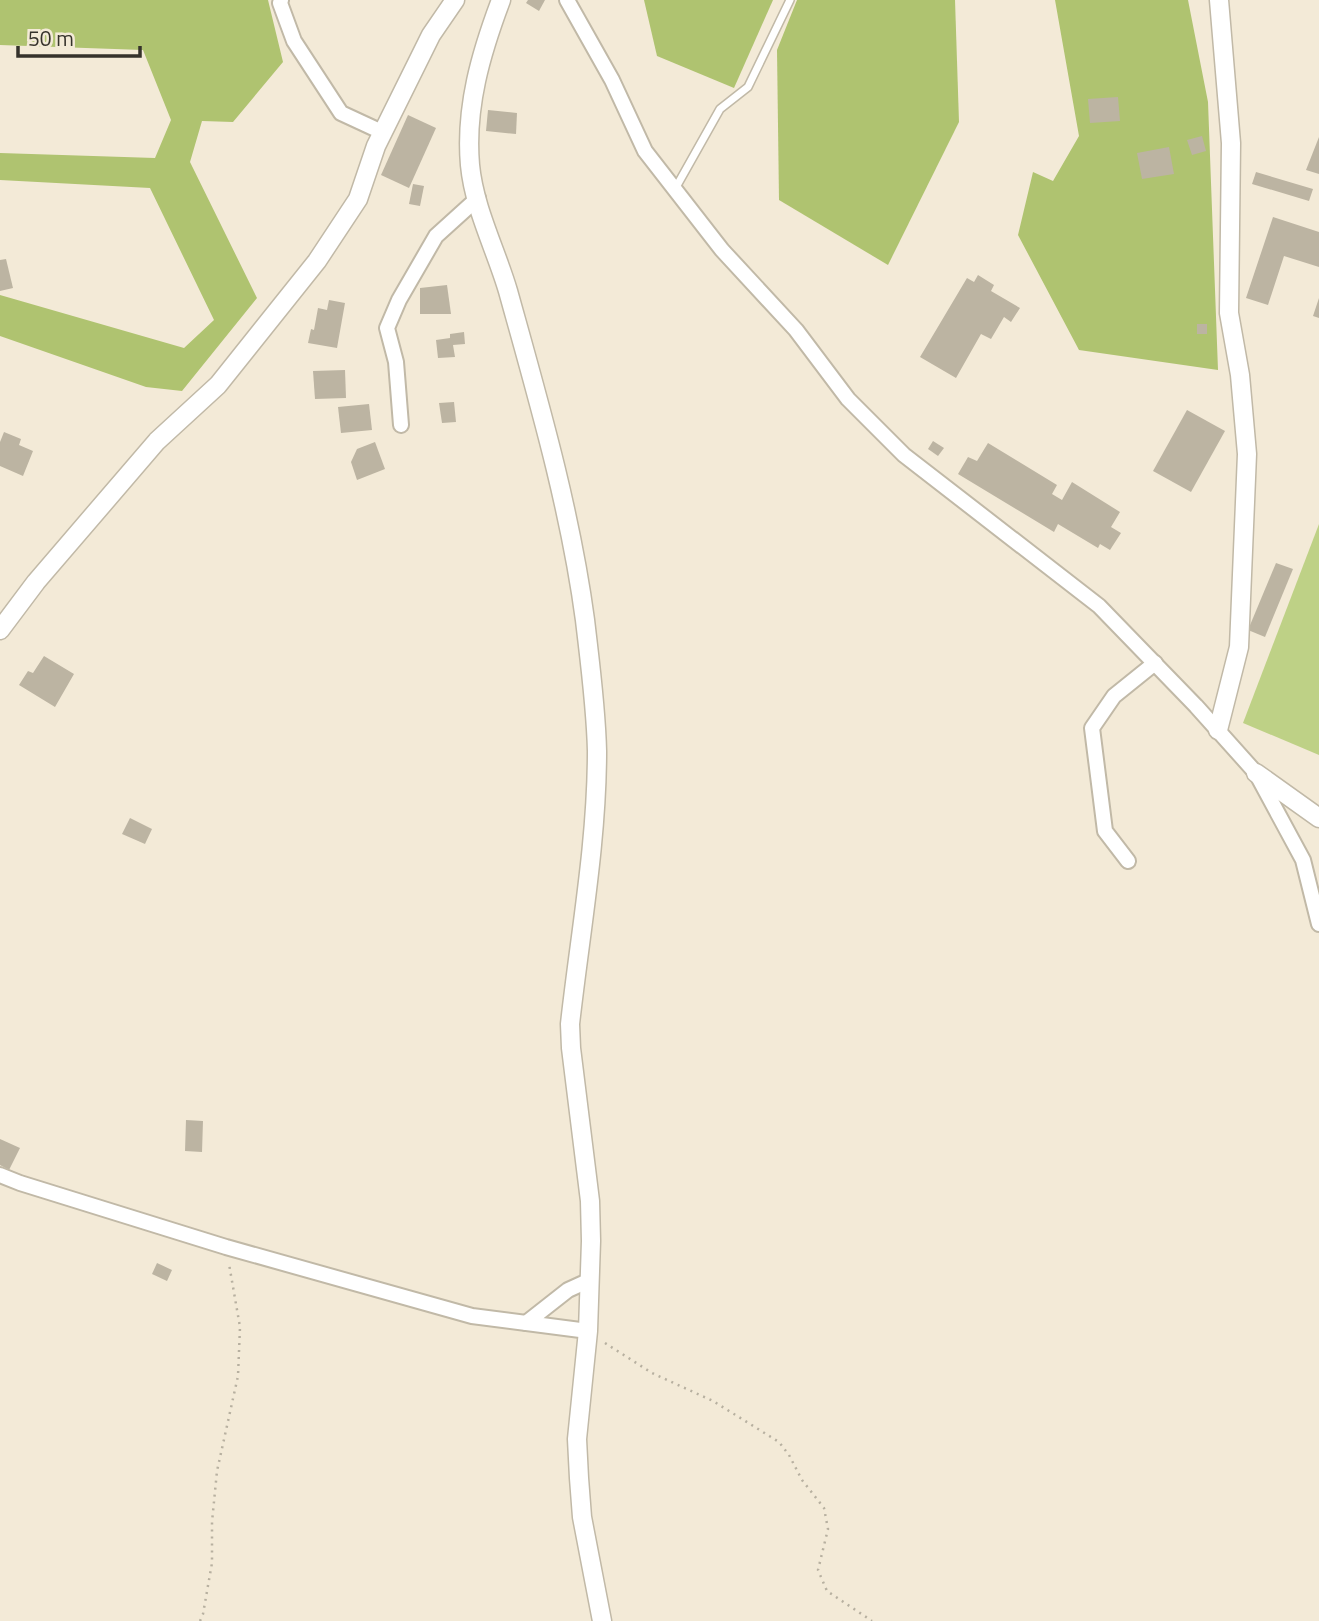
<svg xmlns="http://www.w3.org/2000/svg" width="1319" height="1621" viewBox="0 0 1319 1621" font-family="'Titillium Web',sans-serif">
  <rect width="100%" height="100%" fill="#f3ead7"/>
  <polygon fill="#bed186" points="1319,524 1319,755 1243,723"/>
  <g fill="#afc370">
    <polygon points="0,0 268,0 283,62 233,122 202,121 190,162 257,298 182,391 146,387 0,336 0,295 184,348 214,320 150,188 0,180 0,153 155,158 171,120 143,50 0,45"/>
    <polygon points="644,0 773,0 734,88 657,56"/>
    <polygon points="797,0 955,0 959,122 888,265 779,200 777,50"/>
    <polygon points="1055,0 1188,0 1208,102 1218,370 1079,350 1018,235 1033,172 1053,181 1079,136"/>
  </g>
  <g fill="#bcb4a2">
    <polygon points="528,0 545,0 539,11 526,3"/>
    <polygon points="1118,97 1120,121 1090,123 1088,99"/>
    <polygon points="488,110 517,113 516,134 486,131"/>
    <polygon points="408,115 436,128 409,188 381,175"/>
    <polygon points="1202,136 1206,151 1192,155 1187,140"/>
    <polygon points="1319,137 1319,174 1306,170"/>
    <polygon points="1169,147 1174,174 1142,179 1137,153"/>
    <polygon points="1256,172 1313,189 1309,201 1252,184"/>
    <polygon points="413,184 424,186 420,206 409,204"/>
    <polygon points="1273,217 1319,232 1319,267 1284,256 1268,305 1246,298"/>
    <polygon points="6,259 13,288 0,291 0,260"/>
    <polygon points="978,275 994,285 991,291 1020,308 1011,322 1004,317 991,339 981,334 956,378 920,357 967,278 974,282"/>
    <polygon points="447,285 451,314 420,314 420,288"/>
    <polygon points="1319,298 1319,318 1313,316"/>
    <polygon points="329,300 345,303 337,348 308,343 311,329 314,330 318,308 327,310"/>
    <rect x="1197" y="324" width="10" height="10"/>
    <polygon points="464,332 465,344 453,345 455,357 438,358 436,340 450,338 450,334"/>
    <polygon points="345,370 346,398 315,399 313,371"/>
    <polygon points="454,402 456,422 442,423 439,403"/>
    <polygon points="369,404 372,430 341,433 338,407"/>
    <polygon points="1187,410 1225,431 1191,492 1153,471"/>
    <polygon points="4,432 21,439 19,445 33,451 23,476 0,466 0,442"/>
    <polygon points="933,441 944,448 938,456 928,449"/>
    <polygon points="375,442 385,469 357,480 351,462 357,449"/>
    <polygon points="988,443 1057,485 1052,494 1062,500 1072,482 1120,512 1111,527 1121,533 1110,550 1100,544 1098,548 1058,524 1054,532 958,474 968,457 977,461"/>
    <polygon points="1276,563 1293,569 1265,637 1248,630"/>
    <polygon points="44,656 74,674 55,707 19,685 28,671 33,673"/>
    <polygon points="130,818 152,829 145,844 122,834"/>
    <polygon points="186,1120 203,1121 202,1152 185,1151"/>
    <polygon points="0,1139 20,1148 9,1170 0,1165"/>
    <polygon points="157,1263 172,1270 167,1281 152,1274"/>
  </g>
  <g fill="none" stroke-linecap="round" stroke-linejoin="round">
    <defs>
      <polyline id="service" points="675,189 720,109 748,87 790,0"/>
      <g id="minor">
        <polyline points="281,0 280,3 294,41 341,113 382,132"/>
        <polyline points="567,0 612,80 645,151 722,250 796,330 848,399 904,455 1099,606 1196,706 1256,773 1303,860 1319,924"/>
        <polyline points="401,425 396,362 387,328 399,300 436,236 478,198"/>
        <polyline points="1128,861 1105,831 1092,728 1114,696 1155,663"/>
        <polyline points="0,1175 20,1183 226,1247 472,1316 588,1331"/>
        <polyline points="526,1323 568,1290 590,1280"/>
      </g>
      <g id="tertiary">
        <path d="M501,0c-20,53 -36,107 -31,165 4,43 26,85 38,126 30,108 62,217 77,329 5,43 11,87 12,131 0,92 -17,183 -27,273l1,24 19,153 1,40 -3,90 -11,108 2,39 3,39 20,104"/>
        <polyline points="0,630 36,582 157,441 218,385 317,261 358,199 376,146 431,35 455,0"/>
        <polyline points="1218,730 1239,647 1247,454 1240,375 1229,313 1231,143 1219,0"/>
        <polyline points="1256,773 1319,818"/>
      </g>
    </defs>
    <use href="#service" stroke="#c1b9a7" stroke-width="10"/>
    <use href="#minor" stroke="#c1b9a7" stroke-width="18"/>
    <use href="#tertiary" stroke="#c1b9a7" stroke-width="21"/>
    <g stroke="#b7b0a0" stroke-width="2.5" stroke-dasharray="2 5" stroke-linecap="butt">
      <polyline points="605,1343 652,1373 713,1401 779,1442 789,1455 802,1480 824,1508 828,1529 818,1570 827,1591 872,1621"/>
      <polyline points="200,1621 203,1614 212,1563 212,1522 217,1471 238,1376 240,1327 229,1264"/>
    </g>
    <use href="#service" stroke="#fff" stroke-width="7"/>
    <use href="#minor" stroke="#fff" stroke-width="14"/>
    <use href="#tertiary" stroke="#fff" stroke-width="18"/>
  </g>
  <path d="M18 46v10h122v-10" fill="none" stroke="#35322b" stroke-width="3.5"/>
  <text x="28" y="46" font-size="21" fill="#35322b" stroke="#f3ead7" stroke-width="5" paint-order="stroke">50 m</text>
</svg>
